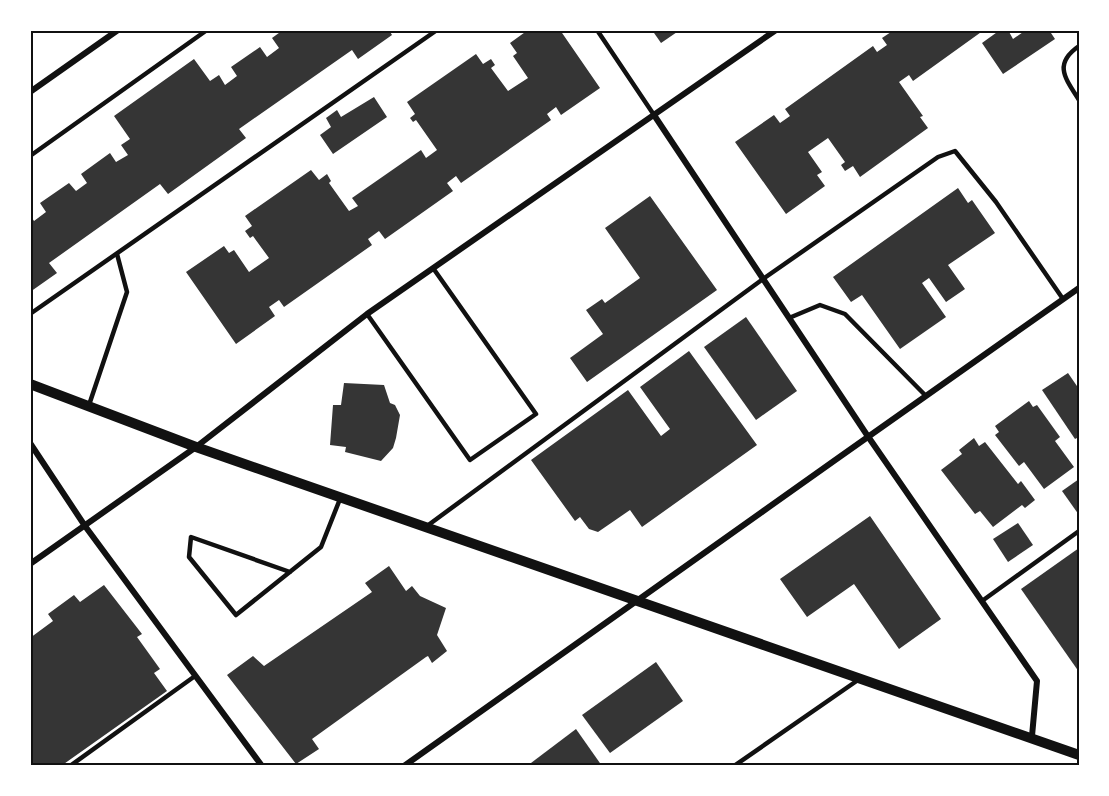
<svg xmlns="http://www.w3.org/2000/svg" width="1109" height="796" viewBox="0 0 1109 796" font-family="Georgia,serif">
  <rect width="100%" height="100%" fill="#fff"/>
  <g fill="#353535">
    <polygon points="283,30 389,30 392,35 358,59 352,50 239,129 246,138 168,194 160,184 49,263 57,273 30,292 30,215 34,221 46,212 40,203 69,183 76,191 87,183 81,174 110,153 116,162 128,155 121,145 130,139 114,116 194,59 210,81 219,75 225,85 237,76 231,67 260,47 267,57 279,48 272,38"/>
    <polygon points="528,30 560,30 600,88 561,115 556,107 547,114 551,120 461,183 456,176 447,183 453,191 385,239 379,231 368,239 372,245 284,307 279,300 269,307 275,316 236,344 186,272 224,246 229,253 234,250 249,272 269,258 253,236 250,238 245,231 252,226 245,216 311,170 319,180 327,174 331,181 329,183 349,211 358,206 352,198 421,150 426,158 437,150 416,120 413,122 410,118 415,114 407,102 476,54 483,64 491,59 495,65 491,68 508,91 528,78 513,56 517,53 510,43"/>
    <polygon points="652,30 680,30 661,43"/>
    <polygon points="894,30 984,30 913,81 909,75 899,82 923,116 920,117 928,128 860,177 853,166 845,171 841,165 845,162 828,138 808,152 822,172 817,175 825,186 786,214 735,142 774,115 780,123 790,116 785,109 873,46 877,52 887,45 882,38"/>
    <polygon points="1000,30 1008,30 1013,39 1026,30 1049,30 1055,39 1003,74 982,43"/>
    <polygon points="374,97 387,117 333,154 320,135 331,127 326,118 337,110 341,117"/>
    <polygon points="958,188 968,203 972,200 995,233 948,265 965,289 946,302 929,278 922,283 946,317 900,349 862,295 851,302 833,277"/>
    <polygon points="650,196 717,290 587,382 570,358 603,334 586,310 602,299 605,303 640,278 605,228"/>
    <polygon points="746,317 797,391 756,420 704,347"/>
    <polygon points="689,351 757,445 642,527 630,510 598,532 589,529 580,517 575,521 531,460 628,390 661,436 670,429 640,387"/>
    <polygon points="1068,373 1079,389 1079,437 1075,439 1042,390"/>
    <polygon points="344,383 384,385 390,403 395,405 400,415 396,438 393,448 381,461 345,452 346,447 330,445 333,405 341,405"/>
    <polygon points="1029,401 1033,407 1037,405 1060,437 1055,441 1074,467 1044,489 1024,462 1019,466 995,435 999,432 995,426"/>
    <polygon points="974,438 979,446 985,442 1018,484 1021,481 1035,500 1025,508 1022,505 993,527 980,511 975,514 941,470 962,454 959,450"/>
    <polygon points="1079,479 1079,515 1062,491"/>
    <polygon points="870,516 941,619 899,649 854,584 807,617 780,579"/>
    <polygon points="1018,523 1033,545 1008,562 993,539"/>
    <polygon points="1079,548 1079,672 1021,589"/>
    <polygon points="389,566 406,591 412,586 420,596 446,608 437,635 447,651 432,663 428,656 426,657 312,739 319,749 296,764 227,675 253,656 264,666 372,592 365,583"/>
    <polygon points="104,585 142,634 137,637 160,669 154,673 167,691 61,766 30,766 30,638 53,621 48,614 74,595 80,602"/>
    <polygon points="656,662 683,701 610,753 582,715"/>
    <polygon points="576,729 602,766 527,766"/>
  </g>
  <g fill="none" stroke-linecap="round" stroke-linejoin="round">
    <g stroke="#111" stroke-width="4.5">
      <polyline points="597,30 654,115"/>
      <path d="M1079,46c-26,18 -14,32 0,54"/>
      <polyline points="30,156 207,30"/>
      <polyline points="30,314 437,30"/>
      <polyline points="367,314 470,460 536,414 433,268"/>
      <polyline points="789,318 820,305 845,314 925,395"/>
      <polyline points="89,405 127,292 117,254"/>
      <polyline points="427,526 763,279 938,157 955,151 996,202 1063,299"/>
      <polyline points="290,572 191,537 189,557 236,615 321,547 340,499"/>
      <polyline points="982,601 1079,531"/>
      <polyline points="70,766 195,676"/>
      <polyline points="734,766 858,680"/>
    </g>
    <g stroke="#111" stroke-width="6">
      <polyline points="30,92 118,30"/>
      <polyline points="654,115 867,435 1037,681 1032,736"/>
      <polyline points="30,443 85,526 262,766"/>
      <polyline points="30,564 196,447 367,314 776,30"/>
      <path d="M404,766c226,-159 449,-320 675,-478"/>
    </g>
    <polyline stroke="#111" stroke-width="10" points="30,384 196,447 1079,755"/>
  </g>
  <rect width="1109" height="796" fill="none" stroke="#ffffff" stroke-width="63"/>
  <rect x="32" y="32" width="1046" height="732" fill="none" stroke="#111" stroke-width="2"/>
</svg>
